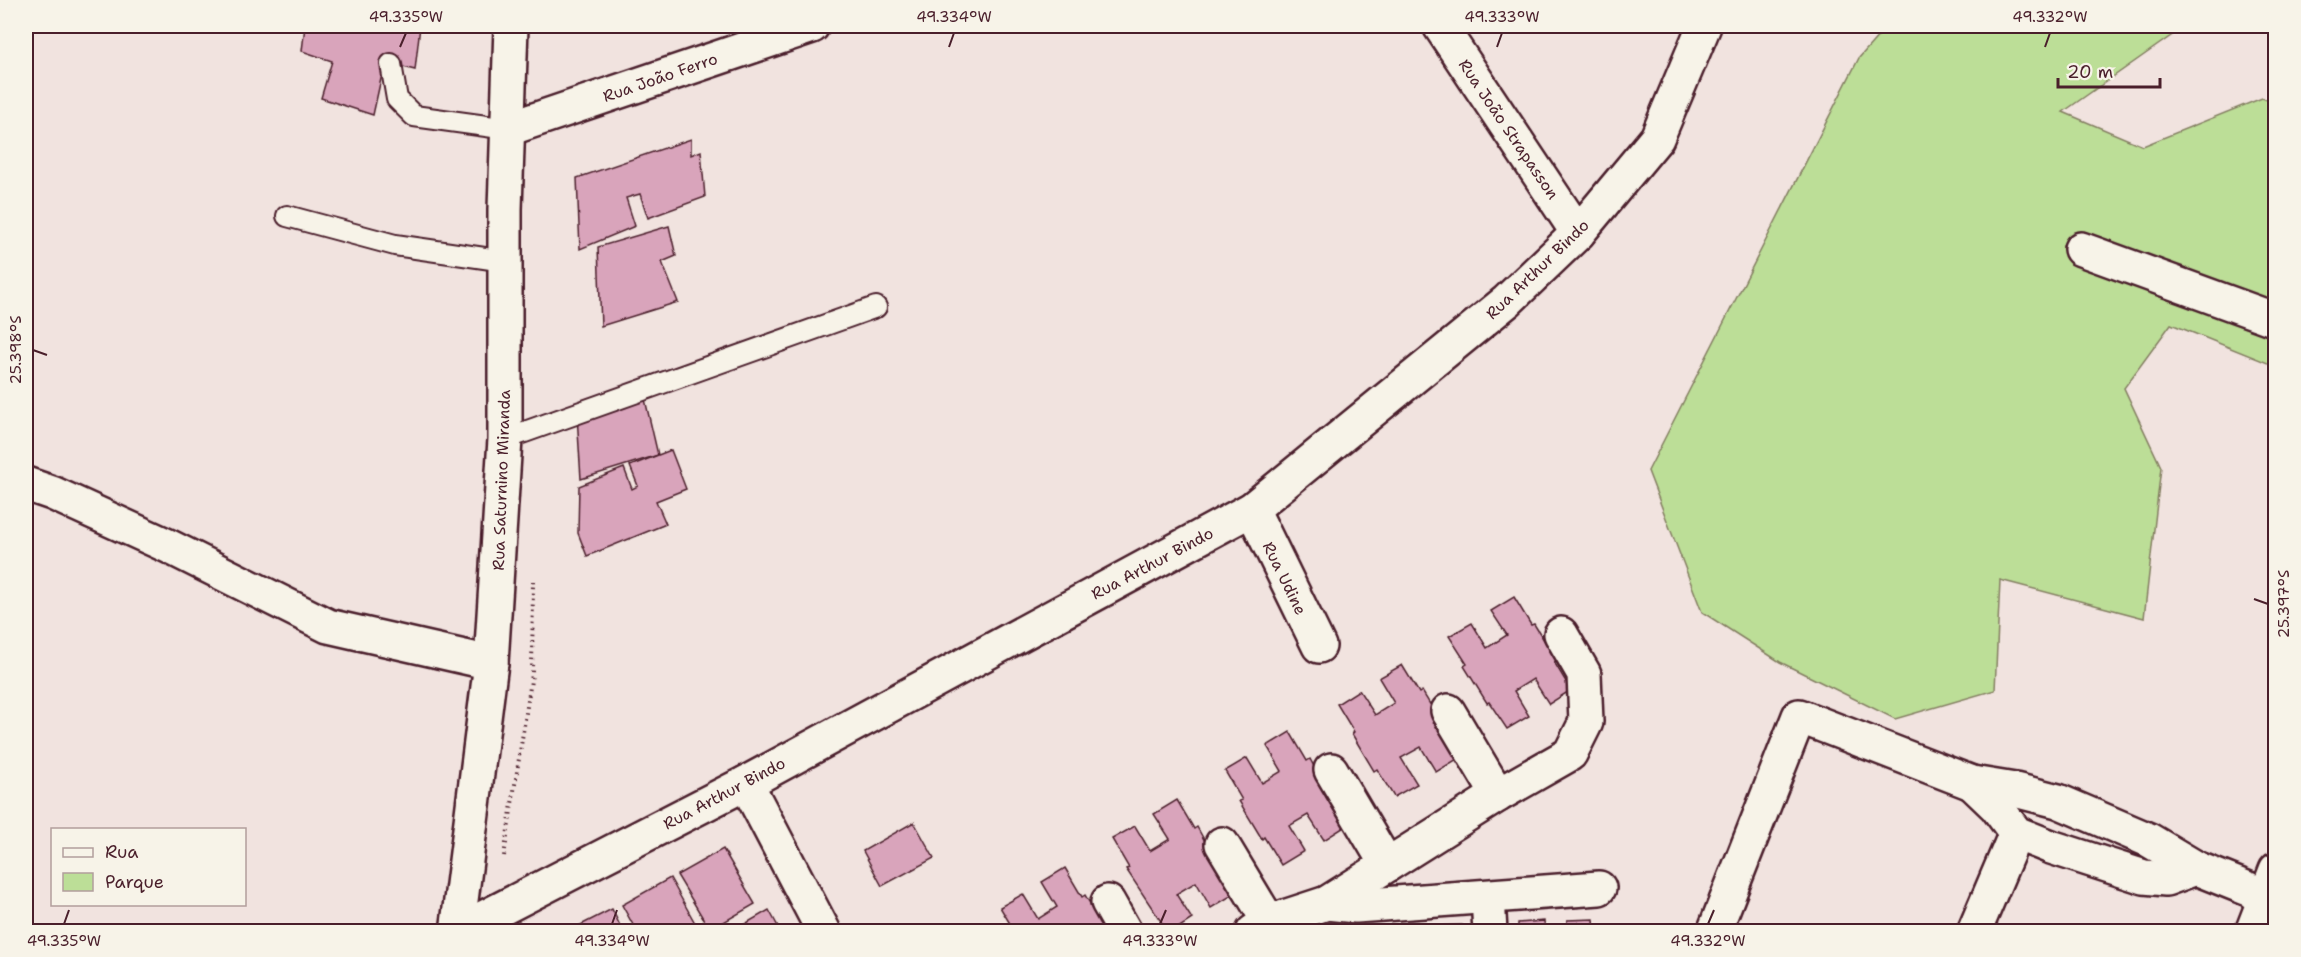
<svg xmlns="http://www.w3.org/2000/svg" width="2301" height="957" viewBox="0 0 2301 957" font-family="'Shantell Sans',sans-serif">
  <rect width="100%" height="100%" fill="#f1e3df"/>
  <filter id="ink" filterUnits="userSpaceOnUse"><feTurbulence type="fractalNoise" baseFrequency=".0167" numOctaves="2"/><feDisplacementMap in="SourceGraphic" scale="12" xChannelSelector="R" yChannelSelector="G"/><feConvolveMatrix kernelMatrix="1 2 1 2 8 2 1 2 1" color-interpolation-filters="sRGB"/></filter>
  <g filter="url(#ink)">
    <polygon fill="#bcde97" stroke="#837e61" stroke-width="1.5" points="1887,26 2181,26 2178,31 2063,112 2143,146 2262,98 2275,103 2275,366 2171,324 2124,388 2161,467 2144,618 2000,580 1995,690 1895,719 1780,662 1702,612 1648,471 1859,58"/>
    <g fill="#d9a4bb" stroke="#4a1f2b" stroke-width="1.5">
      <polygon points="305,26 420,26 415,70 391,64 384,65 373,115 321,98 332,61 302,51"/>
      <polygon points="691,139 691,155 701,151 705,197 648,218 640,194 626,198 635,226 580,249 577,178"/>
      <polygon points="669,226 676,256 662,262 678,302 601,326 598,247"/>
      <polygon points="644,395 658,455 581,479 577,415"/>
      <polygon points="671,450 686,489 656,501 666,524 587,556 578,533 579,486 624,468 632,489 638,486 630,466"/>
      <polygon points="1514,597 1531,625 1534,624 1557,661 1554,662 1571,690 1549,704 1533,679 1514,691 1529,716 1507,729 1489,702 1487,703 1464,666 1467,664 1449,636 1472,623 1487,648 1507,635 1491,611"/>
      <polygon points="1402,665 1419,693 1422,691 1445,729 1459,758 1436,772 1421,747 1401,758 1417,784 1394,797 1377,769 1374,771 1352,734 1354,732 1337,704 1359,690 1375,715 1394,703 1379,678"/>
      <polygon points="1290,732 1307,761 1310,759 1346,826 1324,840 1308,815 1289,826 1304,851 1281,865 1264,837 1262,839 1239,801 1242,800 1225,771 1247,758 1262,783 1282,771 1267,746"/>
      <polygon points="1177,800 1194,829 1197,827 1234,894 1211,908 1196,882 1176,894 1192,919 1172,932 1168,932 1126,869 1129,868 1112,839 1135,826 1150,851 1170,839 1154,814"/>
      <polygon points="914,822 934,858 882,886 863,851"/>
      <polygon points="723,849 755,904 710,930 677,875"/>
      <polygon points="1065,868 1082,897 1085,895 1107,932 1015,932 1000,907 1023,894 1038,919 1057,907 1042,882"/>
      <polygon points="670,878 700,932 637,932 622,905"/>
      <polygon points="612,909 623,932 567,932"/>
      <polygon points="769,910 781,932 731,932"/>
      <polygon points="1594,919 1595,932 1568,932 1567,920"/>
      <polygon points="1544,921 1545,932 1518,932 1518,923"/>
      <polygon points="1462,925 1463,932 1436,932 1436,926"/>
      <polygon points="1413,927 1413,932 1387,932 1386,928"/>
    </g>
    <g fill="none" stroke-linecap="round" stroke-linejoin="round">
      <defs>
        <g id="service">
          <polyline points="391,64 397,99 414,116 508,129"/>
          <polyline points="287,216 395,245 505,261"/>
          <polyline points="505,439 876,307"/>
        </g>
        <g id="minor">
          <polyline points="1440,26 1578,233"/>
          <polyline points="508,129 812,26"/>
          <polyline points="2081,249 2276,320"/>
          <polyline points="26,484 52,493 168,546 328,626 491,663"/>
          <polyline points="1252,509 1319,646"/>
          <polyline points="1448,711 1498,795"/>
          <polyline points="1331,770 1387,865"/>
          <polyline points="746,783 824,932"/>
          <polyline points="1972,783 1996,806 2016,833 2051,847 2144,877 2166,879 2196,868"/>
          <polyline points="1222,844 1269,922"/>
          <polyline points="1488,897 1490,932"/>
          <polyline points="1108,902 1125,932"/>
          <polyline points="1327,903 1356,906 1599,888"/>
          <polyline points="458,931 746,783 1252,509 1507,301 1578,233 1657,138 1704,26"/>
          <polyline points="1253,932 1269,922 1327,903 1498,795 1570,754 1586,722 1584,674 1561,634"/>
          <polyline points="1714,932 1799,716 1972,783 2015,790 2058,801 2149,840 2196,868 2266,896"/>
          <polyline points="1974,932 2016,833"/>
          <polyline points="2252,932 2276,870"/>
        </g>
        <polyline id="secondary" points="457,932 491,663 505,439 505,209 511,26"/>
      </defs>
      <use href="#service" stroke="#4a1f2b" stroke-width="24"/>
      <use href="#minor" stroke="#4a1f2b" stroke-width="38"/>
      <use href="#secondary" stroke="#4a1f2b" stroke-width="38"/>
      <polyline stroke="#4a1f2b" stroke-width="4" stroke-dasharray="1.5 4.5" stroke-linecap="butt" points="504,856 532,674 533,581"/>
      <use href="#service" stroke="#f7f3e8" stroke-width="20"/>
      <use href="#minor" stroke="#f7f3e8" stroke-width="33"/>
      <use href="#secondary" stroke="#f7f3e8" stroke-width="33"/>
    </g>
  </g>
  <path fill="none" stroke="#4a1f2b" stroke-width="2" d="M400,47l6,-14M949,47l5,-14M1497,47l5,-14M2045,47l5,-14M33,350l14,5M2254,599l14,5M64,924l5,-14M612,924l5,-14M1160,924l6,-14M1708,924l6,-14"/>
  <g text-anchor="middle" stroke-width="6" stroke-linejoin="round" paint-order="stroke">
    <g font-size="16" fill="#4a1f2b" stroke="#f7f3e8">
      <text transform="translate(660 77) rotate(-19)" y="6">Rua João Ferro</text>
      <text transform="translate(1509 129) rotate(56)" y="6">Rua João Strapasson</text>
      <text transform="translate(1537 269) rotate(-44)" y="6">Rua Arthur Bindo</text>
      <text transform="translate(501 480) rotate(-88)" y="6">Rua Saturnino Miranda</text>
      <text transform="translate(1152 563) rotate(-28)" y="6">Rua Arthur Bindo</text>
      <text transform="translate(1285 578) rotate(64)" y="6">Rua Udine</text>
      <text transform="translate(724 793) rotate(-28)" y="6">Rua Arthur Bindo</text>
    </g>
  </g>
  <rect width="2301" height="957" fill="none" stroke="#f7f3e8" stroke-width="66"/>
  <rect x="51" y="828" width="195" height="78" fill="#f7f3e8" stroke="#b29e9c" stroke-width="1.5"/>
  <rect x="63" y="848" width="30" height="9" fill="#f7f3e8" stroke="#b29e9c" stroke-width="1.5"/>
  <text x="105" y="858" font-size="18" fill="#4a1f2b">Rua</text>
  <rect x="63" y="873" width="30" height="18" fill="#bcde97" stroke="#b29e9c" stroke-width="1.5"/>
  <text x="105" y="888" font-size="18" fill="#4a1f2b">Parque</text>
  <path d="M2058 78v9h102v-9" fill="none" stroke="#4a1f2b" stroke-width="3"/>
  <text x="2067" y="78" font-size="18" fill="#4a1f2b" stroke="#f7f3e8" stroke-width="4.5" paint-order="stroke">20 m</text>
  <rect x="33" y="33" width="2235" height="891" fill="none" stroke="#4a1f2b" stroke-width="2"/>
  <g font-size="15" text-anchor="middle" fill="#4a1f2b">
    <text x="406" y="22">49.335°W</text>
    <text x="954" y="22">49.334°W</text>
    <text x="1502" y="22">49.333°W</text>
    <text x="2050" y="22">49.332°W</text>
    <text transform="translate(16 350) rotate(-90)" y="5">25.398°S</text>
    <text transform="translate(2284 604) rotate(-90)" y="5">25.397°S</text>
    <text x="64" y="946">49.335°W</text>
    <text x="612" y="946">49.334°W</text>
    <text x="1160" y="946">49.333°W</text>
    <text x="1708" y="946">49.332°W</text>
  </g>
</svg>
